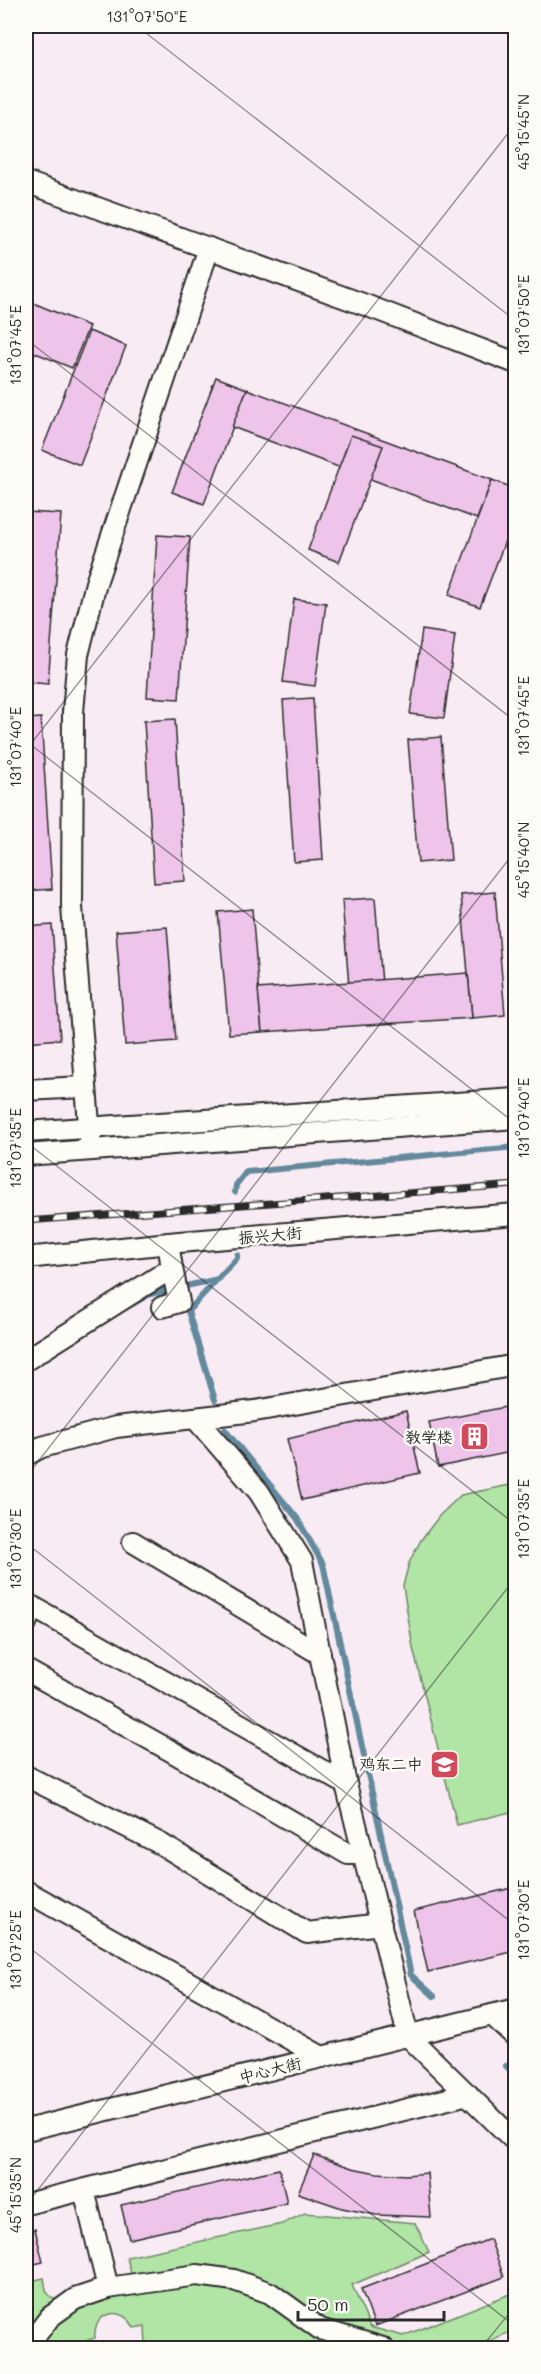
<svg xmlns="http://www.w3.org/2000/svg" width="541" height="2374" viewBox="0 0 541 2374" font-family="Mali,'LXGW WenKai TC',sans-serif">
  <rect width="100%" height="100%" fill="#f8ebf3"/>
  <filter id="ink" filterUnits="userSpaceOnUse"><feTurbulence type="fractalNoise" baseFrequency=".0167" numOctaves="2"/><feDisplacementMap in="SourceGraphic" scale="12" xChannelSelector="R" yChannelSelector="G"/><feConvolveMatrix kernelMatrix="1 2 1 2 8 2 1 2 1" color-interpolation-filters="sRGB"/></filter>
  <g filter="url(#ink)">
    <g fill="#b1e5a6" stroke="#6e8868" stroke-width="1.5">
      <polygon points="515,1484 515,1811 457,1825 413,1648 403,1586 409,1563 421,1540 440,1515 461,1495"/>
      <path d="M305,2213l110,10 14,29 -77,33 18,42 33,9 112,-44v38l-43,18h-338l12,-3 -1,-19 -11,2c-11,-24 -42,-16 -39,10l-10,3 3,7h-62v-66l18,-4c1,4 1,10 3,14 12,22 69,3 88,-1l-8,-34 155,-33z"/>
    </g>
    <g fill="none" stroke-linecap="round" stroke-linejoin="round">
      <g stroke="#63899d" stroke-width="6">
        <polyline points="235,1192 236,1185 246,1172 516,1147"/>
        <polyline points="129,1306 150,1294 218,1279"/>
        <polyline points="215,1400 188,1311 237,1258 237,1255"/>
        <polyline points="225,1430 297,1518 323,1564 411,1975 434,1996"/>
        <polyline points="506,2066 516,2075"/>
      </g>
    </g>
    <g fill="#eec4eb" stroke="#2b2b2b" stroke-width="1.5">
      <polygon points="26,300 89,326 72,368 26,349"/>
      <polygon points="89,331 126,346 80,465 42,450"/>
      <polygon points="216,377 247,389 204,504 172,492"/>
      <polygon points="247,389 492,480 477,519 232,427"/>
      <polygon points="351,435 383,446 339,562 308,550"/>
      <polygon points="492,480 516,489 516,512 480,607 449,595"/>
      <polygon points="26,512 61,514 48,684 26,682"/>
      <polygon points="157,535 190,537 179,699 147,697"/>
      <polygon points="294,599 326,603 315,686 283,682"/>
      <polygon points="422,630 455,635 444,718 410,714"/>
      <polygon points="313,698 323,860 294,862 283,700"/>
      <polygon points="41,718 52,889 26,891 26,719"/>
      <polygon points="175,719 185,881 154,883 144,721"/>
      <polygon points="441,737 451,860 418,863 408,740"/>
      <polygon points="495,892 505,1015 472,1018 461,895"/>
      <polygon points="375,898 385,1020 352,1023 342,900"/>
      <polygon points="252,909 262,1032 229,1034 218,912"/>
      <polygon points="52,925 60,1039 26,1042 26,927"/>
      <polygon points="167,927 176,1041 125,1045 116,931"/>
      <polygon points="468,973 472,1018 262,1032 258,989"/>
      <polygon points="516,1405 516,1451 438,1467 429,1422"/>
      <polygon points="406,1411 420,1473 302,1500 287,1439"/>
      <polygon points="516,1887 516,1951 428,1972 414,1911"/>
      <polygon points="314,2155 352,2168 377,2173 406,2175 427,2173 431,2217 376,2215 342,2208 298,2193"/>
      <polygon points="279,2169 287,2203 129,2239 121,2205"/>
      <polygon points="35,2229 43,2262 26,2266 26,2231"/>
      <polygon points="490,2239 504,2277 375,2326 361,2289"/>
    </g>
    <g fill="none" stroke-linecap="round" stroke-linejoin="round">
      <defs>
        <g id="minor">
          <polyline points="26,182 368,306 516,363"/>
          <polyline points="26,1090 84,1087"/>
          <polyline points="26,1132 516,1099"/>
          <polyline points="91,1150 72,907 73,712 78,655 96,583 209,248"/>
          <polyline points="26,1155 516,1118"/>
          <polyline points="26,1258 179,1242 516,1214"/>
          <polyline points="162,1307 179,1302 172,1268"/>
          <polyline points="26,1360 172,1268 168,1243"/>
          <polyline points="195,1418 259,1492 302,1561 320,1654"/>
          <polyline points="26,1455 42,1447 116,1427 255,1411 516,1365"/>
          <polyline points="133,1542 320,1654 346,1784 408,2036 516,2142"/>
          <polyline points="26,1623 33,1607 346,1784"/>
          <polyline points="26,1670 171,1751 348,1854 364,1854"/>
          <polyline points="26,1776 161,1844 307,1933 381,1924"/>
          <polyline points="26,1891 322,2057"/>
          <polyline points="492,2015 516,2037"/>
          <polyline points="26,2130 516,2009"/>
          <polyline points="84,2190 108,2288"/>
          <polyline points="26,2204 468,2094"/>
          <polyline points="26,2348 50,2317 75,2299 108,2288 197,2275 234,2280 270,2293 320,2329 383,2348"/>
        </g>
      </defs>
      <use href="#minor" stroke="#2b2b2b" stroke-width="24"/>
      <use href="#minor" stroke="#fdfcf7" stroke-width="20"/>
      <defs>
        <polyline id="rail" points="26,1221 516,1185"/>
      </defs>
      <use href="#rail" stroke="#2b2b2b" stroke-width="7"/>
      <use href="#rail" stroke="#fdfcf7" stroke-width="4.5" stroke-dasharray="14" stroke-linecap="butt"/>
    </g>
  </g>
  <path fill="none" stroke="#2b2b2b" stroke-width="1.5" stroke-opacity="0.45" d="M137,26l379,295M26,339l490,383M26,741l490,383M26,750l490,-627M26,1142l490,383M26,1477l490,-627M26,1543l490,383M26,1945l490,382M26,2205l490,-628M26,2346l3,2M481,2348l35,-43"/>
  <defs>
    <symbol id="building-square" viewBox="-11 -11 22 22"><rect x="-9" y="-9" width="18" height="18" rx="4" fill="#d1495b" stroke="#fdfcf7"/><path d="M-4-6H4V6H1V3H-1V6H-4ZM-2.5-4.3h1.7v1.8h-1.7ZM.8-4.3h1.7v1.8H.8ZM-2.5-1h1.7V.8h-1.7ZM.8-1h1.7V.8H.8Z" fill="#fff"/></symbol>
    <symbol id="school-square" viewBox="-11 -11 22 22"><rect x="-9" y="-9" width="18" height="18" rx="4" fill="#d1495b" stroke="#fdfcf7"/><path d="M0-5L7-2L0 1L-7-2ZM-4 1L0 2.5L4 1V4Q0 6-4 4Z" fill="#fff"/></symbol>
  </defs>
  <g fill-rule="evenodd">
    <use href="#building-square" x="458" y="1420" width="33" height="33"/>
    <use href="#school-square" x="428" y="1748" width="33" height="33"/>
  </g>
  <g text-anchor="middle" stroke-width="5" stroke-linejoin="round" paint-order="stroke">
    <g font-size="16" fill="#2b2b2b" stroke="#fdfcf7">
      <text transform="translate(270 1235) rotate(-5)" y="6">振兴大街</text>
      <text transform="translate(270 2070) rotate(-14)" y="6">中心大街</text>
    </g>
    <g font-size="16" fill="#2b2b2b" stroke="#fdfcf7" text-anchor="end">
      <text x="453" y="1443">教学楼</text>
      <text x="423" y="1770">鸡东二中</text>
    </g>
  </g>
  <rect width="541" height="2374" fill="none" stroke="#fdfcf7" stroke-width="66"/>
  <path d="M298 2311v9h146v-9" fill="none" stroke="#2b2b2b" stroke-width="3"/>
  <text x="307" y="2311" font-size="18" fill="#2b2b2b" stroke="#fdfcf7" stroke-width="4.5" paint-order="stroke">50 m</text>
  <rect x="33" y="33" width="475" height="2308" fill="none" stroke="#2b2b2b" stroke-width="2"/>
  <g font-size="15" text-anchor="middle" fill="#2b2b2b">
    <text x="147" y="22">131°07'50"E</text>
    <text transform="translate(524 132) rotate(-90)" y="5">45°15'45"N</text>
    <text transform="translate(524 315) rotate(-90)" y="5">131°07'50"E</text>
    <text transform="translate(16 345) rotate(-90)" y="5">131°07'45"E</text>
    <text transform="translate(524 716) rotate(-90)" y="5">131°07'45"E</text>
    <text transform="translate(16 747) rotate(-90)" y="5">131°07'40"E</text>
    <text transform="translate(524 860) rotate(-90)" y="5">45°15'40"N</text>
    <text transform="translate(524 1118) rotate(-90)" y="5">131°07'40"E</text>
    <text transform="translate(16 1148) rotate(-90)" y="5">131°07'35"E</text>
    <text transform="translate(524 1519) rotate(-90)" y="5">131°07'35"E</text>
    <text transform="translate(16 1549) rotate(-90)" y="5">131°07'30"E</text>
    <text transform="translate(524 1920) rotate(-90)" y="5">131°07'30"E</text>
    <text transform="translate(16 1950) rotate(-90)" y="5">131°07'25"E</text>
    <text transform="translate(16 2195) rotate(-90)" y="5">45°15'35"N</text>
  </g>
</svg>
